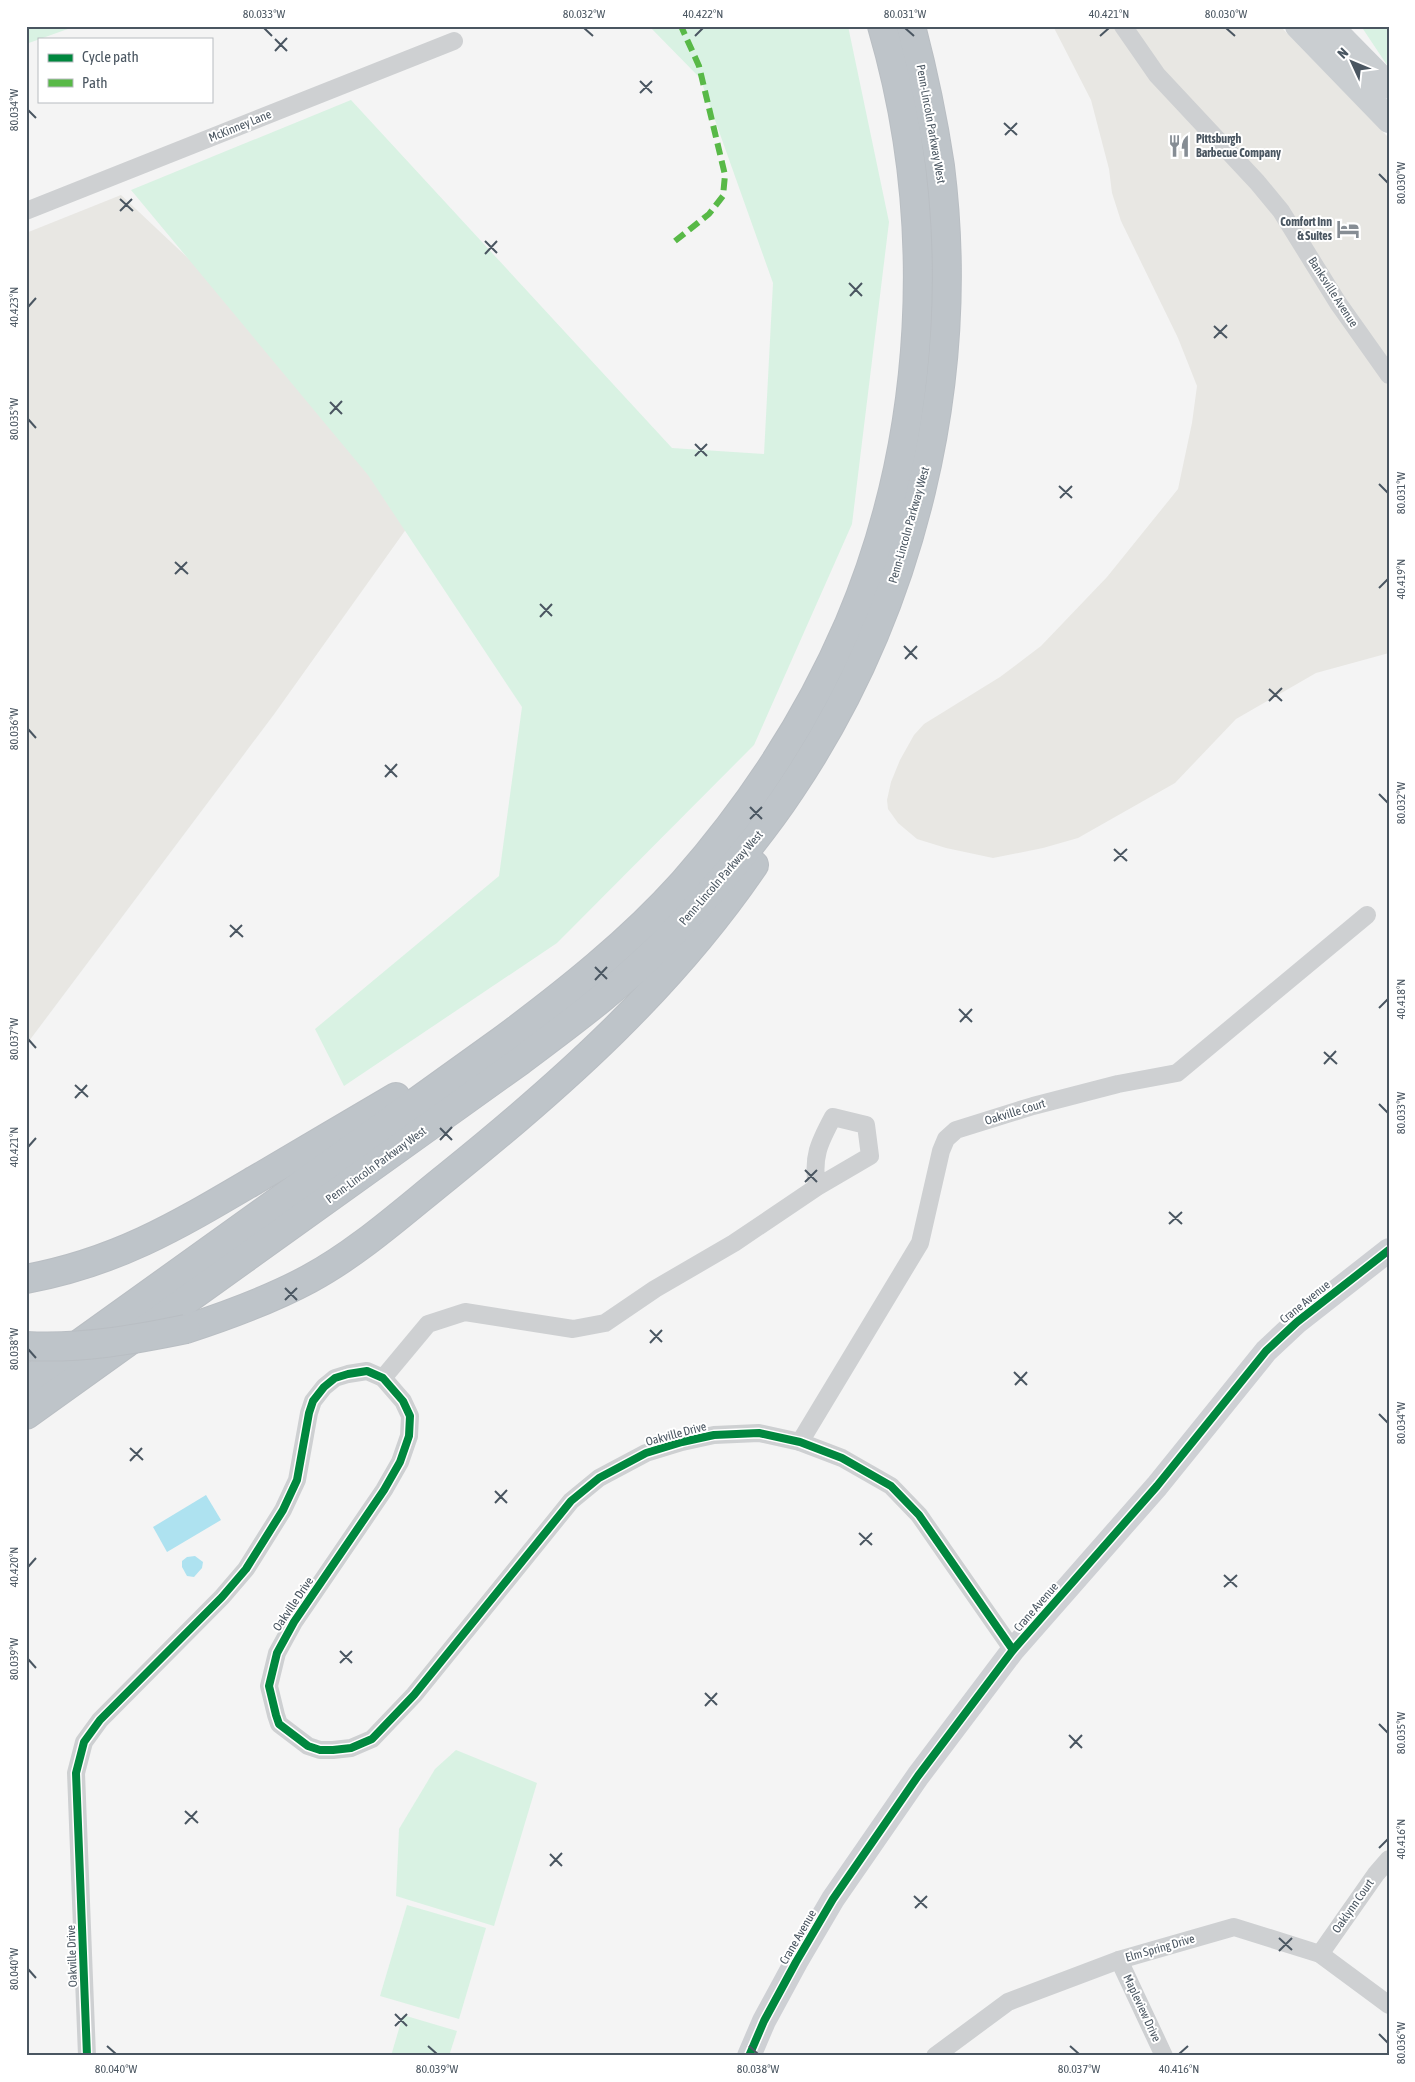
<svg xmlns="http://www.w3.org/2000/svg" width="1415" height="2082" viewBox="0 0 1415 2082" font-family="'Asap Condensed',sans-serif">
  <rect width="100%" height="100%" fill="#f4f4f4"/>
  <g fill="#e8e7e3">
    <polygon points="1053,26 1280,26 1389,138 1389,653 1316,673 1236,719 1175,783 1078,838 1043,848 993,858 946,848 917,839 898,823 888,809 887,800 891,782 900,760 914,735 924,724 1000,677 1041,646 1107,577 1178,489 1192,423 1197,386 1178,338 1121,221 1112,193 1109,169 1091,100"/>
    <polygon points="121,195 434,490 275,713 26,1045 26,233"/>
  </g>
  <g fill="#d9f2e3">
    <polygon points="26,26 76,26 26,44"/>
    <polygon points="649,26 848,26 889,222 852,524 754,745 557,943 344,1086 315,1029 499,876 522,707 368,475 131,190 351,100 672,448 764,454 773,283 700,78"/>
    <polygon points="1361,26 1389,26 1389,68"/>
    <polygon points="456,1750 537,1783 494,1926 396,1896 399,1829 435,1769"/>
    <polygon points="407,1905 486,1928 459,2019 380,1996"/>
    <polygon points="403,2015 457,2031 449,2056 391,2056"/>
  </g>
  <g fill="#aee2f0">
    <polygon points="206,1495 221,1520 167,1552 153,1527"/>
    <polygon points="195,1556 203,1562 202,1568 194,1577 187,1576 182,1567 182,1561 187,1557"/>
  </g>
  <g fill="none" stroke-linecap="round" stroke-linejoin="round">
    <defs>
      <g id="highway">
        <path d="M26,1279c91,-17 151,-53 229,-99 47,-28 94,-55 141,-83"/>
        <path d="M186,1329c43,-14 84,-29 123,-50 50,-27 94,-67 139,-103 114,-92 223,-189 306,-311"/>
        <path d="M26,1382l478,-343c63,-47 126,-97 179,-156 68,-77 125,-164 166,-259 79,-186 90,-404 33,-598"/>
        <path d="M26,1415l494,-354c52,-39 105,-78 150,-125 44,-46 86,-94 121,-147 121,-180 176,-407 149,-623 -7,-47 -17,-94 -29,-140"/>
      </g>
    </defs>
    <use href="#highway" stroke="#b9bec3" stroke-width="30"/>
    <g stroke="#ced0d2" stroke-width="18">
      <polyline points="1123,26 1157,75 1257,182 1281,211 1338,303 1389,375"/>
      <polyline points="26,211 454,41"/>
      <path d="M383,1378l45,-54 37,-12 108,17 32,-6 50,-34 79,-46 83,-56 53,-31 -4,-31 -33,-8c-14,26 -21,40 -16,70"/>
      <polyline points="800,1442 920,1243 941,1151 946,1139 956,1130 1033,1106 1118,1084 1177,1073 1367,915"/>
      <polyline points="1320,1954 1376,1874 1389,1859"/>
      <polyline points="1119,1960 1164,2056"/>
      <polyline points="87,2056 76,1773 84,1742 100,1720 222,1597 246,1569 283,1510 297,1480 309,1413 313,1401 324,1387 335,1378 348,1374 367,1371 383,1378 403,1401 410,1416 409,1436 400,1462 384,1490 294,1622 277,1653 269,1686 276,1715 279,1724 308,1746 320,1750 333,1750 351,1748 372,1739 414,1695 571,1501 599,1478 646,1453 682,1442 714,1435 759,1433 800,1442 842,1458 891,1486 919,1515 1013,1650"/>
      <polyline points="935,2056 1008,2002 1119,1960 1234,1927 1320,1954 1389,2005"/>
    </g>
    <polyline stroke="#ced0d4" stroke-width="24" points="749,2056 764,2021 796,1962 833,1899 918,1776 1013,1650 1157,1486 1266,1351 1297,1322 1389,1250"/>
    <g stroke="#caced1" stroke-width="26">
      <polyline points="1298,26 1389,120"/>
      <polyline points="1330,26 1389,86"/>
    </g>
    <use href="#highway" stroke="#bec4c9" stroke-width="28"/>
    <defs>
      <path id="highway-bridge" d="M26,1346c55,3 107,-6 160,-17"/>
    </defs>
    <use href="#highway-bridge" stroke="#b9bec3" stroke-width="30" stroke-linecap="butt"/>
    <use href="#highway-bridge" stroke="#bec4c9" stroke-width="28"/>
    <polyline stroke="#58b947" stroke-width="6" stroke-dasharray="12 6" stroke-linecap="butt" points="675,241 709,214 723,196 725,175 699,66 681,26"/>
    <defs>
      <g id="cycleway">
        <polyline points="87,2056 76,1773 84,1742 100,1720 222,1597 246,1569 283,1510 297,1480 309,1413 313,1401 324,1387 335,1378 348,1374 367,1371 383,1378 403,1401 410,1416 409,1436 400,1462 384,1490 294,1622 277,1653 269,1686 276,1715 279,1724 308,1746 320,1750 333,1750 351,1748 372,1739 414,1695 571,1501 599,1478 646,1453 682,1442 714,1435 759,1433 800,1442 842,1458 891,1486 919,1515 1013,1650"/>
        <polyline points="749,2056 764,2021 796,1962 833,1899 918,1776 1013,1650 1157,1486 1266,1351 1297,1322 1389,1250"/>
      </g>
    </defs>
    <use href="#cycleway" stroke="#fff" stroke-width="11"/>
    <use href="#cycleway" stroke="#00873e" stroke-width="8"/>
  </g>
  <path fill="none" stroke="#4a5661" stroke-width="2" d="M264,28l8,8M584,28l9,8M905,28l9,8M1226,28l9,8M695,36l8,-8M1100,36l9,-8M275,39l12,12M275,51l12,-13M640,81l12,12M640,93l12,-12M28,110l8,8M1004,123l13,12M1005,135l12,-12M1379,174l9,9M120,199l13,12M120,211l12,-12M485,241l12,12M485,254l12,-13M849,283l13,13M850,296l12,-13M28,307l8,-9M1214,326l13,12M1214,338l13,-13M330,402l12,12M330,414l12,-13M28,419l8,9M695,444l12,12M695,456l12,-12M1379,484l9,9M1059,486l13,12M1060,498l12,-12M175,562l13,12M175,574l12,-12M1379,588l9,-9M540,604l12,12M540,617l12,-13M904,646l13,13M905,659l12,-13M1269,689l13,12M1269,701l13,-13M28,729l8,9M385,765l12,12M385,777l12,-13M1379,794l9,9M750,807l12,12M750,819l12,-12M1114,849l13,12M1114,861l13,-12M230,925l13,12M230,937l12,-12M595,967l12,12M595,980l12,-13M1379,1008l9,-9M959,1009l13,13M960,1022l12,-13M28,1039l8,9M1324,1052l13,12M1324,1064l12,-13M75,1085l13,12M75,1098l12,-13M1379,1104l9,9M440,1128l12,12M440,1140l12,-13M28,1147l8,-9M805,1170l12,12M805,1182l12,-12M1169,1212l13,12M1169,1224l13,-12M285,1288l12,12M285,1300l12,-12M650,1330l12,12M650,1343l12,-13M28,1349l8,9M1014,1372l13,13M1015,1385l12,-13M1379,1414l9,9M130,1448l13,12M130,1461l12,-13M495,1491l12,12M495,1503l12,-13M859,1533l13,12M860,1545l12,-12M28,1567l8,-9M1224,1575l13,12M1224,1587l13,-12M340,1651l12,12M28,1659l8,9M340,1663l12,-12M705,1693l12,12M705,1706l12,-13M1379,1724l9,9M1069,1735l13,13M1070,1748l12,-13M185,1811l13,12M185,1824l12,-13M1379,1848l9,-9M550,1854l12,12M550,1866l12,-13M914,1896l13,12M915,1908l12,-12M1279,1938l13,12M1279,1951l13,-13M28,1969l8,9M395,2014l12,12M395,2026l12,-12M1379,2034l9,9M107,2046l9,8M428,2046l9,8M749,2046l9,8M1070,2046l9,8M1179,2054l9,-8"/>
  <defs>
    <symbol id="restaurant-bare" viewBox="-9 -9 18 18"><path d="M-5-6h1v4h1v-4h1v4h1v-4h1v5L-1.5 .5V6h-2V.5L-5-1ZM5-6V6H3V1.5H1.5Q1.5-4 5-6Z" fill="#868d94" stroke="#fff" stroke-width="2.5" paint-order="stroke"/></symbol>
    <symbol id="hotel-bare" viewBox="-9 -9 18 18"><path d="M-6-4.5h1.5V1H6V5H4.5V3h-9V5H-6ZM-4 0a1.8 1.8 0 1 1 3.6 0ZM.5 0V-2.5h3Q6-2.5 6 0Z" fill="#868d94" stroke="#fff" stroke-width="2.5" paint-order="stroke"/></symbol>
  </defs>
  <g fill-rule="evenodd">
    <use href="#restaurant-bare" x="1163" y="130" width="32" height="32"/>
    <use href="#hotel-bare" x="1332" y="213" width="32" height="32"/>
  </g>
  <g text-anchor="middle" stroke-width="4" stroke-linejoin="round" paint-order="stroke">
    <g font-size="12" fill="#4a5661" stroke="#fff">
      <text transform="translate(931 124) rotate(80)" y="4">Penn-Lincoln Parkway West</text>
      <text transform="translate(240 126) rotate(-22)" y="4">McKinney Lane</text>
      <text transform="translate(1333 292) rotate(57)" y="4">Banksville Avenue</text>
      <text transform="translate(909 525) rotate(-74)" y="4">Penn-Lincoln Parkway West</text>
      <text transform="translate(721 878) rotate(-49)" y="4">Penn-Lincoln Parkway West</text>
      <text transform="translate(1015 1112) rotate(-17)" y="4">Oakville Court</text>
      <text transform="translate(376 1165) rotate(-36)" y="4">Penn-Lincoln Parkway West</text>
      <text transform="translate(1305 1302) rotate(-39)" y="4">Crane Avenue</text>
      <text transform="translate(676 1434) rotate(-15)" y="4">Oakville Drive</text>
      <text transform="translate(293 1604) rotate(-56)" y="4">Oakville Drive</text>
      <text transform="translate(1036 1607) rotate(-49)" y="4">Crane Avenue</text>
      <text transform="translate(1353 1906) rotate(-55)" y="4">Oaklynn Court</text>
      <text transform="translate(798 1937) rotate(-60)" y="4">Crane Avenue</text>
      <text transform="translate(1160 1948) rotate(-16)" y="4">Elm Spring Drive</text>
      <text transform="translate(72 1956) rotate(-92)" y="4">Oakville Drive</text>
      <text transform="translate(1142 2008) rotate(65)" y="4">Mapleview Drive</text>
    </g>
    <g font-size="12" font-weight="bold" fill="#4a5661" stroke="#fff" text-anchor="start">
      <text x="1196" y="143">Pittsburgh<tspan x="1196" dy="14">Barbecue Company</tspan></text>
      <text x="1332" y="226" text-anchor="end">Comfort Inn<tspan x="1332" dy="14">&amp; Suites</tspan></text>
    </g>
  </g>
  <rect width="1415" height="2082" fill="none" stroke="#ffffff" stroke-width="55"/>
  <rect x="38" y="38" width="175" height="65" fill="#ffffff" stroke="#b7bbc0"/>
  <rect x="48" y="54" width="25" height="8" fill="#00873e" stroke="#b7bbc0"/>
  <text x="82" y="62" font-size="15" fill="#4a5661">Cycle path</text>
  <rect x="48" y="79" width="25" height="8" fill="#58b947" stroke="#b7bbc0"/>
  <text x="82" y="88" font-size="15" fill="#4a5661">Path</text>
  <g transform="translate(1352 62) rotate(314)" stroke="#ffffff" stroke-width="4" paint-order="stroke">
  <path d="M0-4L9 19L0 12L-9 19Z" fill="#4a5661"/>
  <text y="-8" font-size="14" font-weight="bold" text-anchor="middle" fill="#4a5661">N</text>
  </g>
  <rect x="28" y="28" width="1360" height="2026" fill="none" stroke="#4a5661" stroke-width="2"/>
  <g font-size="12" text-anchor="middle" fill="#4a5661">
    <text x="264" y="18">80.033°W</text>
    <text x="584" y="18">80.032°W</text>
    <text x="703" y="18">40.422°N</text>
    <text x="905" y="18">80.031°W</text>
    <text x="1109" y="18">40.421°N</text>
    <text x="1226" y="18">80.030°W</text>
    <text transform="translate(14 110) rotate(-90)" y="4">80.034°W</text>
    <text transform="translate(1401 183) rotate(-90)" y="4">80.030°W</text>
    <text transform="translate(14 307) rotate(-90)" y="4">40.423°N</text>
    <text transform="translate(14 419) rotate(-90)" y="4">80.035°W</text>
    <text transform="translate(1401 493) rotate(-90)" y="4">80.031°W</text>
    <text transform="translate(1401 579) rotate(-90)" y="4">40.419°N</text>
    <text transform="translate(14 729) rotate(-90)" y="4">80.036°W</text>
    <text transform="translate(1401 803) rotate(-90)" y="4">80.032°W</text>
    <text transform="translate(1401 999) rotate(-90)" y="4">40.418°N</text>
    <text transform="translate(14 1039) rotate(-90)" y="4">80.037°W</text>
    <text transform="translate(1401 1113) rotate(-90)" y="4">80.033°W</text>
    <text transform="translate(14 1147) rotate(-90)" y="4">40.421°N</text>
    <text transform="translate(14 1349) rotate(-90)" y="4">80.038°W</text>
    <text transform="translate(1401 1423) rotate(-90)" y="4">80.034°W</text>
    <text transform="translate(14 1567) rotate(-90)" y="4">40.420°N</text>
    <text transform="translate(14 1659) rotate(-90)" y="4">80.039°W</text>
    <text transform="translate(1401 1733) rotate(-90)" y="4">80.035°W</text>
    <text transform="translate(1401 1839) rotate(-90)" y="4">40.416°N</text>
    <text transform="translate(14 1969) rotate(-90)" y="4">80.040°W</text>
    <text transform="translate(1401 2043) rotate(-90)" y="4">80.036°W</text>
    <text x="116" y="2073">80.040°W</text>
    <text x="437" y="2073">80.039°W</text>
    <text x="758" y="2073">80.038°W</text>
    <text x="1079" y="2073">80.037°W</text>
    <text x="1179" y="2073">40.416°N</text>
  </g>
</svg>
